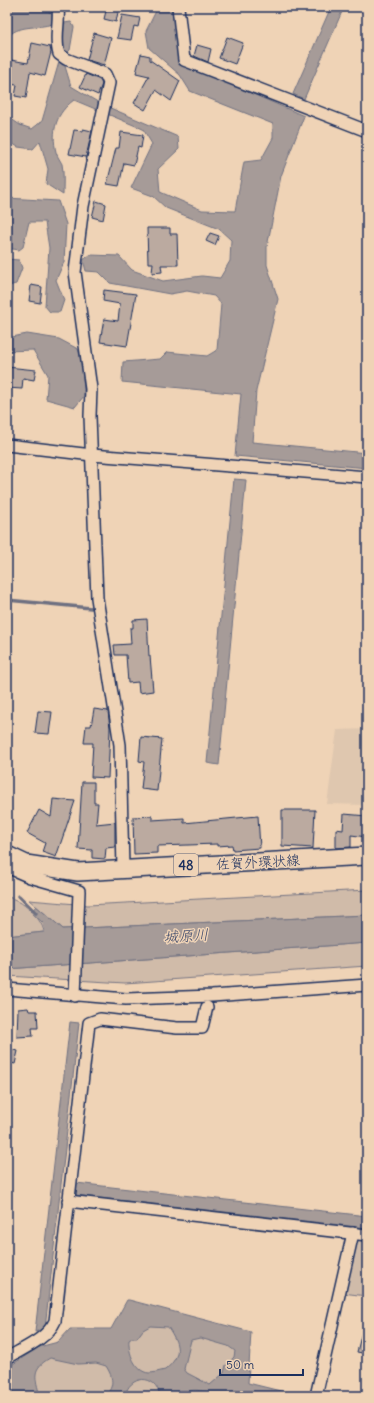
<svg xmlns="http://www.w3.org/2000/svg" width="374" height="1403" viewBox="0 0 374 1403" font-family="Delius,'Klee One',sans-serif">
  <rect width="100%" height="100%" fill="#efd3b6"/>
  <filter id="ink" filterUnits="userSpaceOnUse"><feTurbulence type="fractalNoise" baseFrequency=".025" numOctaves="2"/><feDisplacementMap in="SourceGraphic" scale="8" xChannelSelector="R" yChannelSelector="G"/><feConvolveMatrix kernelMatrix="1 2 1 2 8 2 1 2 1" color-interpolation-filters="sRGB"/></filter>
  <g filter="url(#ink)">
    <polygon fill="#dfc7af" points="367,729 367,805 327,804 337,730"/>
    <g fill="#d0bba9" stroke="#767584">
      <polygon points="367,890 367,915 63,929 29,900 88,905"/>
      <path d="M7,897c14,2 35,21 37,35l-37,4z"/>
      <polygon points="367,943 367,966 125,983 7,976 7,969"/>
      <polygon points="356,1240 367,1241 367,1296 342,1293"/>
      <polygon points="133,1307 240,1340 241,1396 181,1381 174,1396 13,1396 46,1352 117,1344"/>
    </g>
    <g fill="#a69b98" stroke="#6e7081" fill-rule="evenodd">
      <path d="M7,7h28l17,6v11c-14,5 -35,0 -45,14z"/>
      <path d="M158,7l14,1 9,55 123,53 -23,60 -14,71v18l11,34 -22,92 -4,51 115,11v15l-132,-12 6,-62 -119,-12 1,-20 37,-3 7,-7 40,4 10,-6 4,-46 -7,-8 -27,-5 -17,3 -60,-11 -11,-11 -13,-1 -3,-11 7,-5 29,1 13,14 31,11 39,-5 18,2 10,-17 1,-21 -12,-11 -53,-21 -13,-12 -22,-8 21,-44 -9,-15 -69,-29c-18,13 -23,31 -18,52 1,4 4,8 6,12 2,9 1,21 1,31l-17,-11 2,-15 -8,-28 -7,8 -15,-2 -11,-7v-24l13,9 12,4 10,-8 17,-59 5,1 7,23 30,18 77,33 1,12 -21,20 2,23 42,18 33,1 9,-49 17,-2 12,-22v-14l-83,-33 -10,-16 -31,-27 -3,-17z"/>
      <polygon points="331,7 344,7 304,99 293,94"/>
      <polygon points="71,22 74,27 70,50 67,53 60,45 64,23"/>
      <polygon points="7,198 58,201 66,224 64,262 56,280 64,300 60,312 50,312 45,306 49,248 45,222 29,222 23,247 19,250 7,248"/>
      <polygon points="7,259 19,260 22,268 16,284 8,286"/>
      <polygon points="27,334 59,339 78,349 83,367 84,396 75,407 46,399 48,375 33,350 7,351 7,338"/>
      <polygon points="234,479 246,480 219,765 207,763"/>
      <polygon points="36,906 63,929 367,915 367,943 7,969 7,936 44,932 43,923 31,912"/>
      <polygon points="70,1022 79,1023 45,1328 35,1332"/>
      <polygon points="76,1183 367,1216 367,1228 74,1195"/>
      <path d="M127,1300h2l122,32 -3,51 53,13h-87c-11,-5 -23,-10 -31,0h-23c-4,-23 -31,-21 -35,0h-20c10,-10 8,-19 1,-30l-10,-3 -18,1 -28,-6c-19,11 -15,19 -10,38h-33v-28l32,-21 19,-5 12,-13h41zM150,1326l18,1c11,17 15,28 -3,43 -5,1 -11,3 -16,3 -14,-1 -21,-21 -20,-33l3,-2h5l6,-8zM200,1338l28,8 7,5 -1,6 -8,8 -2,8 -14,12 -23,-12 -3,-4 7,-29z"/>
    </g>
    <g fill="none" stroke-linecap="round" stroke-linejoin="round">
      <g stroke="#6e7081" stroke-width="3.5">
        <polyline points="7,600 91,608"/>
        <polyline points="19,896 36,913"/>
      </g>
    </g>
    <g fill="#bbaaa0" stroke="#1b2f5e">
      <polygon points="107,7 119,7 116,22 104,19"/>
      <polygon points="122,15 140,18 138,27 134,26 131,40 117,38"/>
      <polygon points="94,33 111,38 104,65 87,60"/>
      <polygon points="227,37 243,43 235,64 219,58"/>
      <polygon points="32,43 50,47 51,52 45,76 30,72 26,98 15,96 17,85 7,84 7,70 9,70 11,60 28,63"/>
      <polygon points="197,45 211,49 208,62 194,56"/>
      <polygon points="141,54 150,56 150,60 180,81 171,101 156,90 145,110 134,103 149,76 136,73"/>
      <polygon points="86,74 100,80 102,84 98,95 80,87"/>
      <polygon points="83,129 92,131 86,157 69,154 74,130 83,131"/>
      <polygon points="121,132 143,135 141,148 138,147 134,165 124,163 119,186 107,184 116,148 119,148"/>
      <polygon points="96,201 106,204 103,220 92,217"/>
      <polygon points="147,228 170,228 170,234 177,234 178,265 161,265 162,272 152,273 153,263 148,263"/>
      <polygon points="210,233 219,236 215,245 206,241"/>
      <polygon points="31,285 42,287 40,303 29,301"/>
      <polygon points="104,290 136,294 127,346 100,342 104,319 118,321 120,304 103,301"/>
      <polygon points="7,367 36,370 34,380 23,378 22,389 7,388"/>
      <polygon points="147,619 149,656 150,656 153,691 139,693 138,682 128,683 126,655 115,655 114,645 131,644 130,628 133,628 133,620"/>
      <polygon points="94,709 108,711 110,728 108,778 91,777 93,743 84,743 86,726 91,726"/>
      <polygon points="38,711 52,712 49,734 35,733"/>
      <polygon points="141,737 162,739 157,791 141,789 144,762 139,761"/>
      <polygon points="82,782 94,782 94,803 98,803 96,824 115,822 115,847 106,848 105,859 92,858 92,850 78,849"/>
      <polygon points="53,799 75,801 56,857 42,852 45,843 27,833 39,810 51,817"/>
      <polygon points="282,810 315,810 313,848 282,846"/>
      <polygon points="344,814 367,816 367,837 351,835 351,847 336,848 336,829 343,830"/>
      <polygon points="152,816 152,820 184,818 184,823 258,816 260,848 233,850 232,845 217,846 217,844 188,845 157,846 157,853 134,854 133,817"/>
      <polygon points="28,1008 29,1011 37,1011 38,1028 32,1028 33,1036 17,1037 18,1009"/>
      <polygon points="7,1049 18,1051 15,1064 7,1062"/>
      <polygon points="364,1324 367,1325 367,1354 357,1352"/>
    </g>
    <g fill="none" stroke-linecap="round" stroke-linejoin="round">
      <defs>
        <g id="street">
          <path d="M58,7c2,16 -4,31 1,47l7,5 39,15 4,9 -26,123 -8,66 16,117 -1,27 7,182 23,147 3,123"/>
          <polyline points="178,7 184,60 367,131"/>
          <polyline points="7,445 92,455 367,477"/>
          <polyline points="7,867 30,877 79,891 75,996"/>
          <polyline points="7,989 126,999 212,996 367,985"/>
          <polyline points="68,1201 367,1235"/>
          <path d="M7,1358c17,-10 40,-19 48,-37l34,-298 11,-4 77,9h25l5,-21"/>
          <polyline points="316,1396 353,1233"/>
        </g>
        <polyline id="primary" points="7,855 26,864 78,872 367,856"/>
      </defs>
      <use href="#street" stroke="#1b2f5e" stroke-width="14"/>
      <use href="#primary" stroke="#1b2f5e" stroke-width="20"/>
      <use href="#street" stroke="#efd3b6" stroke-width="11"/>
      <use href="#primary" stroke="#efd3b6" stroke-width="17"/>
    </g>
  </g>
  <g text-anchor="middle" stroke-width="3" stroke-linejoin="round" paint-order="stroke">
    <rect fill="#efd3b6" stroke="#5b6078" stroke-width="1" x="174" y="854" width="24" height="22" rx="3"/>
    <g font-size="13" font-weight="bold" fill="#1b2f5e">
      <text x="186" y="870">48</text>
    </g>
    <g font-size="14" fill="#1b2f5e" stroke="#efd3b6">
      <text transform="translate(258 862) rotate(-3)" y="5">佐賀外環状線</text>
    </g>
    <g font-size="15" font-style="italic" fill="#37456a" stroke="#efd3b6">
      <text transform="translate(186 936) rotate(-3)" y="5">城原川</text>
    </g>
  </g>
  <rect width="374" height="1403" fill="none" stroke="#efd3b6" stroke-width="24"/>
  <rect x="12" y="12" width="350" height="1379" fill="none" stroke="#1b2f5e" stroke-width="1.5" filter="url(#ink)"/>
  <path d="M220 1369v6h83v-6" fill="none" stroke="#1b2f5e" stroke-width="2"/>
  <text x="226" y="1369" font-size="12" fill="#1b2f5e" stroke="#efd3b6" stroke-width="3" paint-order="stroke">50 m</text>
</svg>
